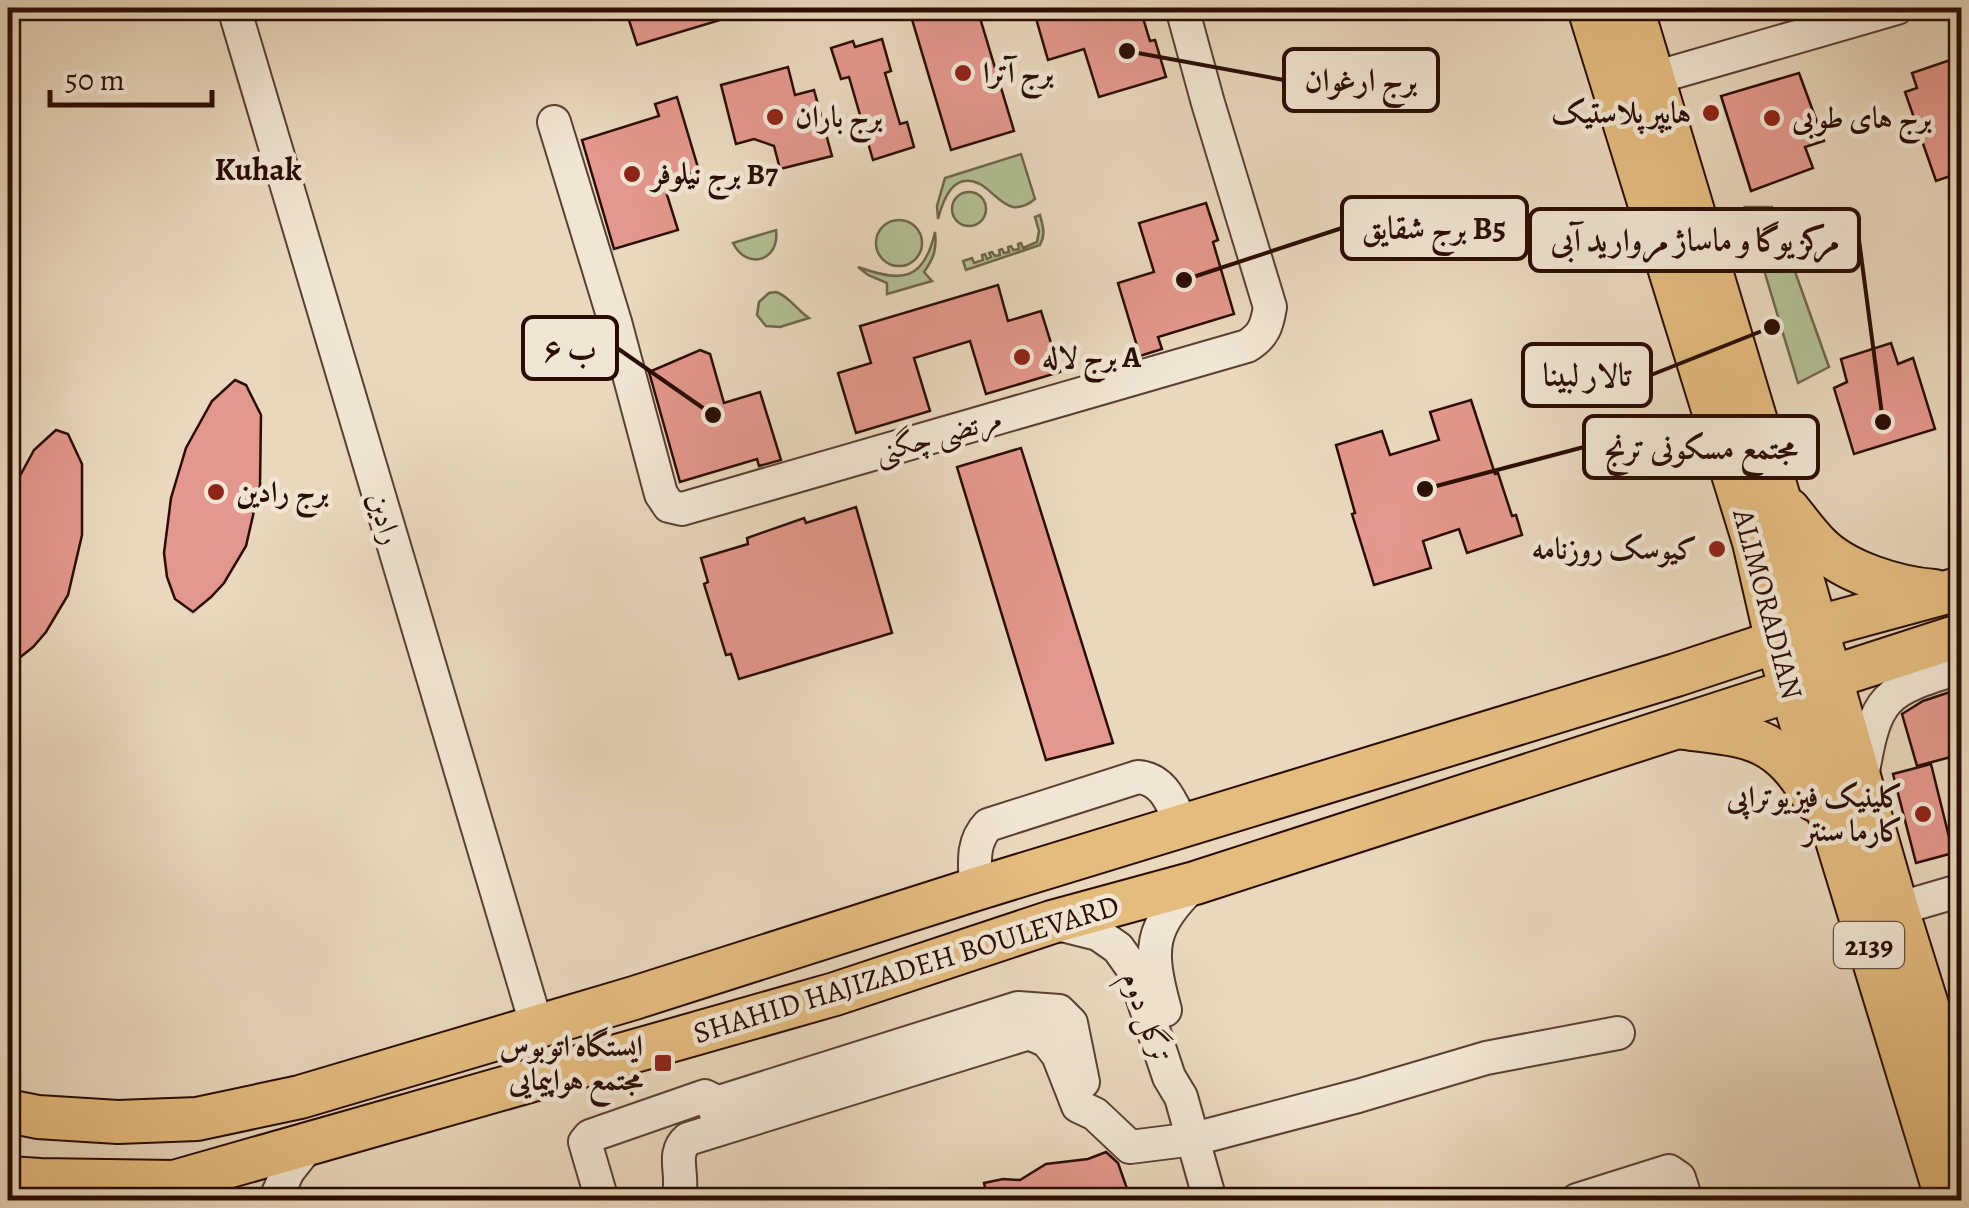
<svg xmlns="http://www.w3.org/2000/svg" width="1969" height="1208" viewBox="0 0 1969 1208" font-family="Alegreya,Amiri,serif">
  <rect width="100%" height="100%" fill="#e9d8bd"/>
  <filter id="stains"><feTurbulence type="fractalNoise" baseFrequency=".002" numOctaves="4"/><feColorMatrix values="0 0 0 0 .2 0 0 0 0 .09 0 0 0 0 .02 0 0 0 .5 -.17"/></filter>
  <radialGradient id="worn" r=".72"><stop offset=".6" stop-color="#630" stop-opacity="0"/><stop offset="1" stop-color="#630" stop-opacity=".3"/></radialGradient>
  <g fill="#b2c094" stroke="#6e664b" stroke-width="2.5">
    <path d="M1021,154l14,45c-7,6 -13,9 -22,8 -13,-3 -22,-17 -33,-23 -27,-13 -37,16 -42,35l-1,-13 8,-28z"/>
    <circle cx="969" cy="209" r="17"/>
    <polygon points="1745,207 1772,207 1829,367 1798,383"/>
    <path d="M1040,215c3,12 6,19 0,30l-74,25 -3,-9 9,-3 2,5 9,-3 -1,-5 3,-1 2,5 4,-2 -2,-4 3,-1 3,4 5,-1 -1,-5 3,-1 2,4 5,-1 -1,-5 3,-1 2,4 6,-1 -1,-5 3,-1 2,5 14,-6 2,-11 -4,-14z"/>
    <circle cx="899" cy="243" r="23"/>
    <path d="M776,230c4,31 -29,41 -43,13z"/>
    <path d="M935,232c2,17 -1,26 -11,40l8,9 -45,13v-11l-19,-8 -10,-8c44,16 66,14 77,-35z"/>
    <path d="M776,292c13,4 21,18 33,26l-29,9 -14,-1 -9,-11 2,-13 10,-9z"/>
  </g>
  <g fill="#e4978c" stroke="#2a0c02" stroke-width="2.5">
    <polygon points="625,8 746,8 747,12 637,45"/>
    <polygon points="938,8 977,8 1014,131 951,150 911,16"/>
    <polygon points="1033,8 1140,8 1150,41 1155,40 1166,77 1099,97 1084,49 1048,60"/>
    <polygon points="882,39 891,71 885,73 900,124 907,122 914,147 873,160 849,77 841,79 831,48 853,41 855,47"/>
    <polygon points="1962,56 1962,172 1936,181 1905,92 1917,88 1912,73"/>
    <polygon points="788,67 795,95 814,90 832,156 780,169 774,146 754,139 736,144 721,85"/>
    <polygon points="1799,73 1824,141 1805,147 1813,168 1751,191 1721,96"/>
    <polygon points="677,97 699,171 663,182 678,230 614,249 582,140 659,116 655,104"/>
    <polygon points="1206,203 1218,240 1213,242 1234,314 1158,337 1162,349 1140,356 1118,283 1154,272 1139,223"/>
    <polygon points="998,285 1008,321 1041,311 1060,372 986,394 970,341 914,358 930,411 856,433 838,373 871,363 860,326"/>
    <polygon points="1891,343 1898,364 1913,358 1935,429 1854,454 1834,388 1847,382 1841,359"/>
    <polygon points="700,350 710,354 724,403 760,392 781,460 759,466 757,459 680,482 649,372"/>
    <polygon points="235,380 246,385 261,415 260,485 246,546 224,583 211,597 193,612 175,599 167,577 164,553 171,498 186,448 212,401"/>
    <polygon points="1471,400 1495,474 1498,473 1512,516 1516,515 1522,535 1467,553 1459,529 1423,541 1431,568 1374,585 1352,514 1355,513 1336,445 1382,431 1390,455 1439,440 1430,412"/>
    <polygon points="56,430 68,434 82,464 82,535 68,595 46,632 33,647 8,667 8,498 34,450"/>
    <polygon points="1021,448 1113,743 1046,760 957,467"/>
    <polygon points="856,507 892,633 739,679 731,654 726,655 704,584 708,582 701,558 748,544 747,538 804,518 806,523"/>
    <polygon points="1962,688 1962,754 1917,766 1902,714 1923,701"/>
    <polygon points="1931,764 1953,853 1916,863 1893,774"/>
    <polygon points="1106,1152 1118,1163 1131,1200 988,1200 984,1183 1003,1179 1020,1180 1046,1164 1088,1159"/>
  </g>
  <g fill="none" stroke-linecap="round" stroke-linejoin="round">
    <defs>
      <g id="minor">
        <polyline points="234,8 537,1027"/>
        <polyline points="1654,78 1897,8"/>
        <path d="M554,122l61,200 46,172 8,12 13,3 565,-163c17,-10 20,-21 23,-39l-62,-204 -26,-95"/>
        <path d="M1862,777c14,-82 21,-86 100,-110"/>
        <path d="M976,889c-1,-24 -5,-46 12,-64l150,-48c27,2 34,28 45,49"/>
        <polyline points="1897,909 1962,890"/>
        <polyline points="1054,923 1098,934 1118,948 1133,969 1169,1077 1181,1097 1210,1200"/>
        <path d="M1165,1010c-17,-62 -16,-82 30,-127"/>
        <polyline points="713,1104 1018,1008 1059,1011 1071,1023 1083,1082"/>
        <polyline points="174,1182 219,1200"/>
        <polyline points="275,1200 288,1171 311,1142"/>
        <polyline points="602,1200 585,1142 590,1136 705,1096 711,1099 718,1119"/>
        <path d="M677,1200c10,-23 -8,-45 11,-61l341,-106 18,8 11,14 20,51 17,8 35,33 64,-8 164,-43 128,-38 132,-25"/>
        <polyline points="1577,1200 1669,1171 1679,1178 1686,1200"/>
      </g>
      <g id="major">
        <polyline points="1589,8 1754,542 1777,642 1799,716 1947,1200"/>
        <polyline points="1632,8 1779,498 1897,909 1962,1117"/>
        <path d="M1788,509c10,12 19,25 30,36 26,27 79,43 116,46"/>
        <path d="M1684,728c68,8 95,9 131,72"/>
        <polyline points="8,1111 38,1117 118,1122 197,1119 300,1097 634,998 976,889 1676,675 1833,623 1962,588"/>
        <polyline points="8,1178 40,1180 174,1182 835,994 1052,922 1195,883 1962,635"/>
      </g>
    </defs>
    <use href="#minor" stroke="#5a3f31" stroke-width="36"/>
    <use href="#major" stroke="#2a0c02" stroke-width="46"/>
    <use href="#minor" stroke="#f1e6d4" stroke-width="32"/>
    <use href="#major" stroke="#e4bc7e" stroke-width="42"/>
  </g>
  <g fill="#8f2418" stroke="#f1e6d4" stroke-width="4">
    <circle cx="963" cy="73" r="10"/>
    <circle cx="1711" cy="113" r="10"/>
    <circle cx="775" cy="117" r="10"/>
    <circle cx="1772" cy="118" r="10"/>
    <circle cx="632" cy="174" r="10"/>
    <circle cx="1022" cy="357" r="10"/>
    <circle cx="216" cy="492" r="10"/>
    <circle cx="1717" cy="549" r="10"/>
    <circle cx="1923" cy="814" r="10"/>
    <rect x="653" y="1053" width="20" height="20" rx="5"/>
  </g>
  <g text-anchor="middle" stroke-width="9" stroke-linejoin="round" paint-order="stroke">
    <rect fill="#f1e6d4" stroke="#664d41" stroke-width="2.5" x="1834" y="922" width="70" height="46" rx="8"/>
    <g font-size="28" font-weight="bold" fill="#2a0c02">
      <text x="1869" y="955">2139</text>
    </g>
    <g font-size="30" font-weight="bold" fill="#2a0c02" stroke="#f1e6d4" text-anchor="start">
      <text x="983" y="83">برج آترا</text>
      <text x="1691" y="123" text-anchor="end">هایپر پلاستیک</text>
      <text x="795" y="127">برج باران</text>
      <text x="1792" y="128">برج های طوبی</text>
      <text x="652" y="184">برج نیلوفر B7</text>
      <text x="1042" y="367">برج لاله A</text>
      <text x="236" y="502">برج رادین</text>
      <text x="1697" y="559" text-anchor="end">کیوسک روزنامه</text>
      <text x="1903" y="807" text-anchor="end">کلینیک فیزیوتراپی<tspan x="1903" dy="34">کارما سنتر</tspan></text>
      <text x="643" y="1056" text-anchor="end">ایستگاه اتوبوس<tspan x="643" dy="34">مجتمع هواپیمایی</tspan></text>
    </g>
    <g font-size="30" fill="#2a0c02" stroke="#f1e6d4">
      <text transform="translate(938 435) rotate(-16)" y="10">مرتضی چگنی</text>
      <text transform="translate(385 518) rotate(73)" y="10">رادین</text>
      <text transform="translate(1768 604) rotate(75)" y="10">ALIMORADIAN</text>
      <text transform="translate(906 969) rotate(-17)" y="10">SHAHID HAJIZADEH BOULEVARD</text>
      <text transform="translate(1147 1017) rotate(70)" y="10">ترگل دوم</text>
    </g>
    <g font-size="32" font-weight="bold" fill="#2a0c02" stroke="#f1e6d4">
      <text x="258" y="180">Kuhak</text>
    </g>
  </g>
  <path fill="none" stroke="#2a0c02" stroke-width="4" d="M1127 51L1284 80M1184 280L1342 228M1883 422L1859 240M713 415L617 348M1772 327L1651 375M1425 489L1584 447"/>
  <g fill="#2a0c02" stroke="#f1e6d4" stroke-width="4">
    <circle cx="1127" cy="51" r="10"/>
    <circle cx="1184" cy="280" r="10"/>
    <circle cx="1883" cy="422" r="10"/>
    <circle cx="713" cy="415" r="10"/>
    <circle cx="1772" cy="327" r="10"/>
    <circle cx="1425" cy="489" r="10"/>
  </g>
  <g fill="#f1e6d4" stroke="#2a0c02" stroke-width="4">
    <rect x="1284" y="49" width="154" height="62" rx="10"/>
    <rect x="1342" y="197" width="185" height="62" rx="10"/>
    <rect x="1530" y="209" width="329" height="62" rx="10"/>
    <rect x="523" y="317" width="94" height="62" rx="10"/>
    <rect x="1523" y="344" width="128" height="62" rx="10"/>
    <rect x="1584" y="416" width="234" height="62" rx="10"/>
  </g>
  <g font-size="32" text-anchor="middle" font-weight="bold" fill="#2a0c02">
    <text x="1361" y="91">برج ارغوان</text>
    <text x="1434" y="239">برج شقایق B5</text>
    <text x="1695" y="251">مرکز یوگا و ماساژ مروارید آبی</text>
    <text x="570" y="360">ب ۶</text>
    <text x="1587" y="386">تالار لبینا</text>
    <text x="1701" y="459">مجتمع مسکونی ترنج</text>
  </g>
  <rect width="1969" height="1208" fill="none" stroke="#e9d8bd" stroke-width="40"/>
  <rect x="10" y="10" width="1949" height="1188" fill="none" stroke="#2a0c02" stroke-width="5"/>
  <rect x="20" y="20" width="1929" height="1168" fill="none" stroke="#2a0c02" stroke-width="2.5"/>
  <path d="M50 90v15h162v-15" fill="none" stroke="#2a0c02" stroke-width="5"/>
  <text x="65" y="90" font-size="30" fill="#2a0c02" stroke="#f1e6d4" stroke-width="8" paint-order="stroke">50 m</text>
  <rect width="100%" height="100%" filter="url(#stains)"/>
  <rect width="100%" height="100%" fill="url(#worn)"/>
</svg>
